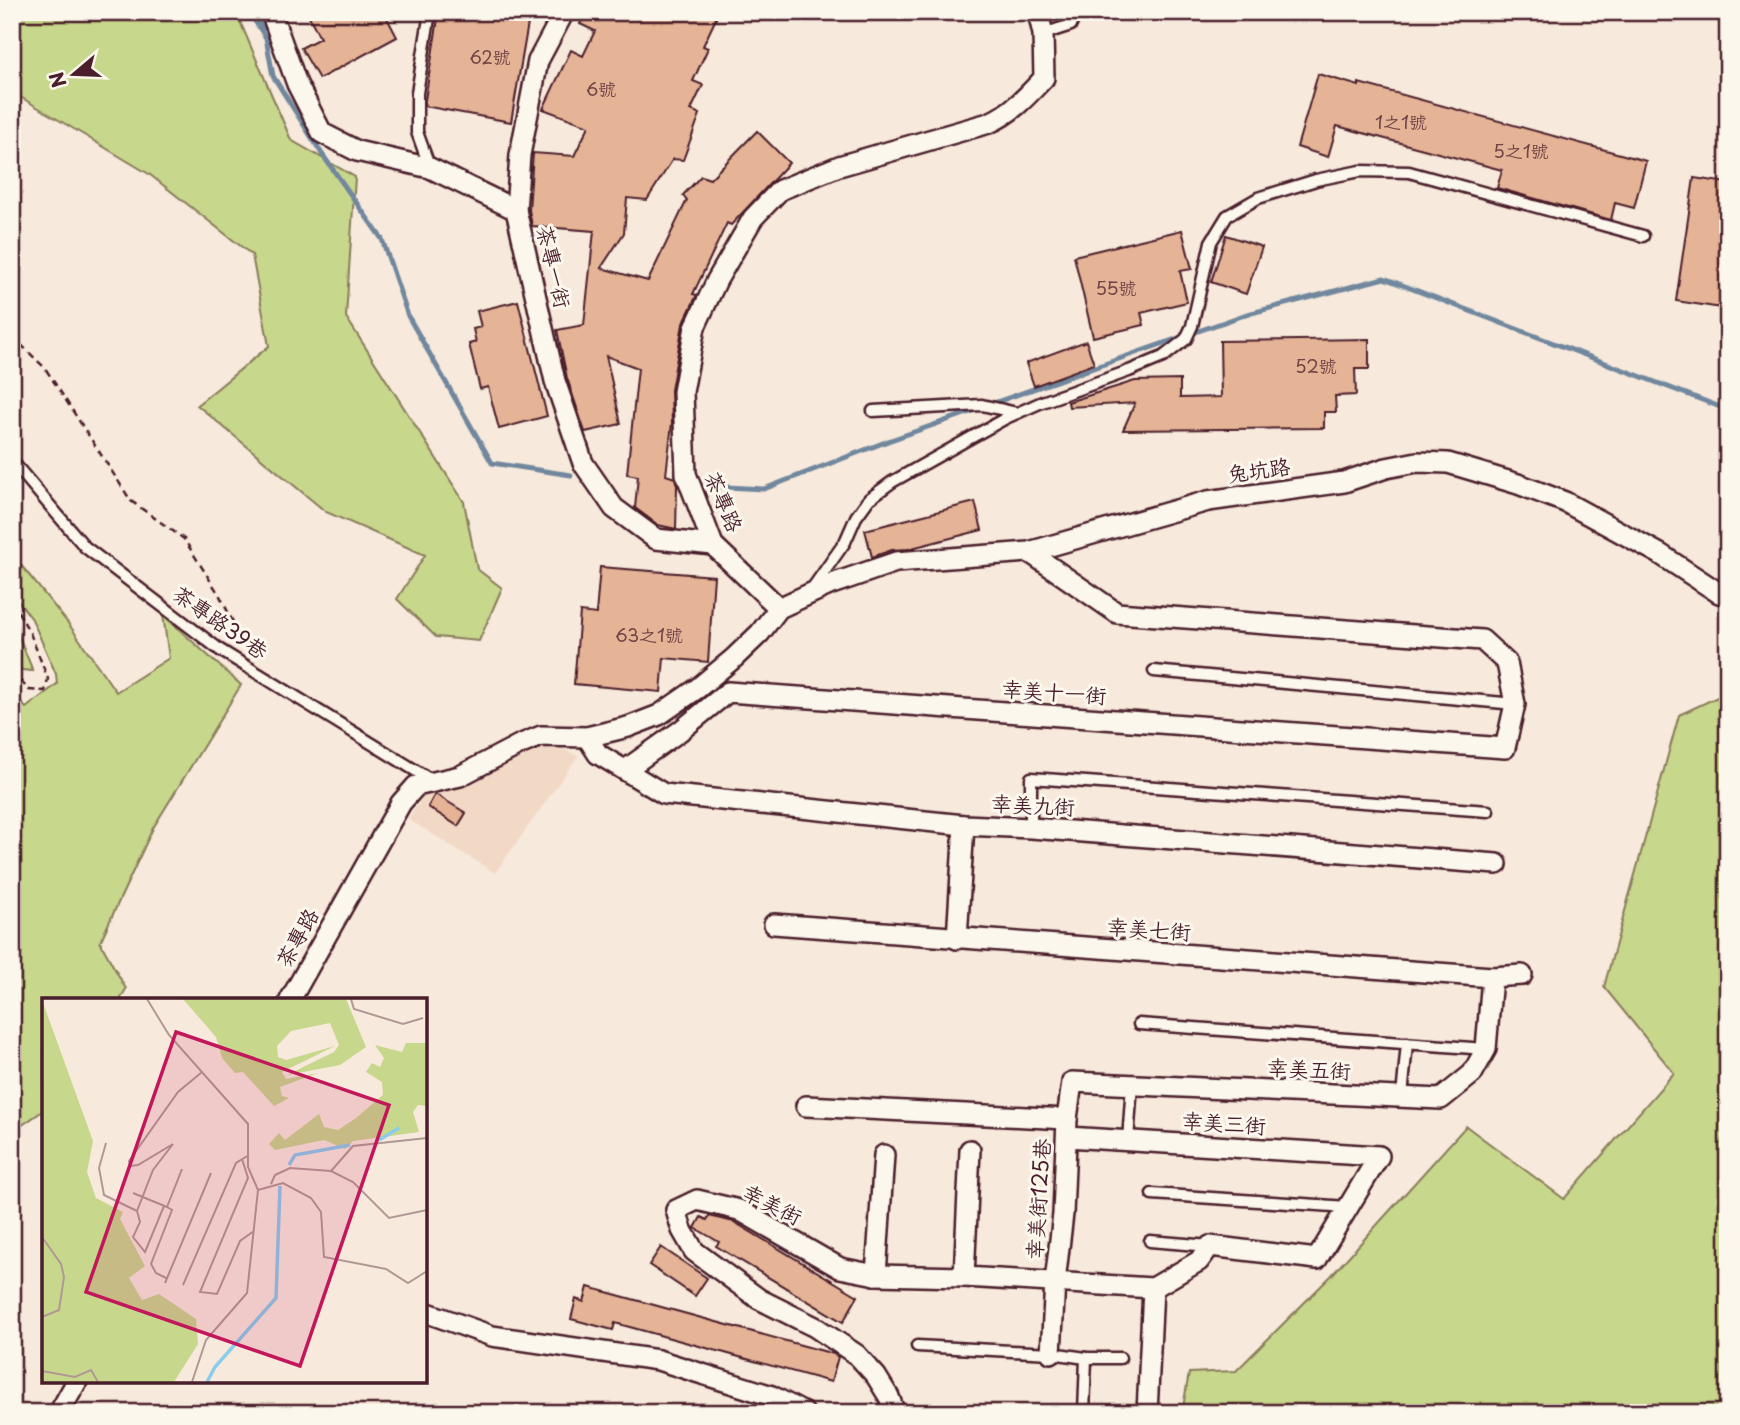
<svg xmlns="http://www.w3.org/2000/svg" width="1740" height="1425" viewBox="0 0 1740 1425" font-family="'Playpen Sans','LXGW WenKai TC',sans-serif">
  <rect width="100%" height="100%" fill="#f7e9db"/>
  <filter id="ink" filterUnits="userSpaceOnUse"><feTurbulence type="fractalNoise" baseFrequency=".0143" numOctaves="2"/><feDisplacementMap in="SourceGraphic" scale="14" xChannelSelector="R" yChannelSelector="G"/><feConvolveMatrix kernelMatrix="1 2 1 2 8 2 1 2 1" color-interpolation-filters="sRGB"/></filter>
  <g filter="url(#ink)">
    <polygon fill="#f2d9c6" points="544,745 560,748 578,756 495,873 408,819 423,797 463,783 527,749"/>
    <g fill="#c7d78b" stroke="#887b5b" stroke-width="2">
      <polygon points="12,12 236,12 291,140 355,177 346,317 464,502 477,569 502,588 479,641 436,637 397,599 425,555 326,512 197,405 269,346 252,255 149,174 12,92"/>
      <polygon points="12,554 68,623 116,692 169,658 163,615 241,685 153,828 100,942 126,989 120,1000 44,1000 44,1110 12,1132 12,692 26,708 57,684 56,674 32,619 12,593"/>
      <polygon points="12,624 16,629 33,671 22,670 12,660"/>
      <polygon points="1728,692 1728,1413 1182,1413 1189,1373 1236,1371 1331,1276 1466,1126 1564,1199 1674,1073 1604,987 1679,715"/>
    </g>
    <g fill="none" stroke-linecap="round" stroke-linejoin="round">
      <g stroke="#70879e" stroke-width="5">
        <polyline points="249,12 266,38 273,76 322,154 382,239 408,316 492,463 571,475"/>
        <polyline points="258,12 263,29"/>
        <polyline points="988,405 1244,315 1384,278 1728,410"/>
        <polyline points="707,486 764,489 888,441 979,409"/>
      </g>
    </g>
    <g fill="#e5b396" stroke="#4a1f2b" stroke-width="2">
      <polygon points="307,12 384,12 397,37 319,79 301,48 320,38"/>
      <polygon points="439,12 530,12 511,122 424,106"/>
      <polygon points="586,12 719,12 703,46 708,48 693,81 703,85 691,110 700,114 683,160 673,159 647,200 627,198 624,233 601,268 648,281 687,200 683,195 701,176 710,179 757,131 789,163 731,225 727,223 693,294 697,295 683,324 671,390 672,423 666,475 675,478 677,486 676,529 658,525 635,508 638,476 627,474 638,368 606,356 621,424 585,432 567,378 557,330 584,325 594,231 532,226 529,210 533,153 574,156 589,126 543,109 571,50 583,56 595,31 580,24"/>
      <polygon points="1318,74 1359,86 1359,83 1646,161 1634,208 1615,203 1611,220 1497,188 1502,170 1337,126 1328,157 1297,147"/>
      <polygon points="1694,178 1728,183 1728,309 1676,301"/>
      <polygon points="1182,230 1192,269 1180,271 1187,302 1141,313 1144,325 1093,337 1074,256"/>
      <polygon points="1226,235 1262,247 1246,294 1211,282"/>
      <polygon points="518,301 547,416 499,429 488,387 480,389 469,344 476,342 473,329 481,327 477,311"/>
      <polygon points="1369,339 1369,369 1355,369 1356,395 1335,396 1336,412 1324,412 1324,428 1123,430 1135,403 1069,407 1068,402 1135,381 1180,380 1180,398 1221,397 1220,341"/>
      <polygon points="1086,341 1094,364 1034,386 1026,363"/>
      <polygon points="975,502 982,530 908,549 892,550 872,557 865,530"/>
      <polygon points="600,567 714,576 708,662 664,658 661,692 574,684 580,612 596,614"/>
      <polygon points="435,794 466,813 458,826 428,807"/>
      <polygon points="709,1216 734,1222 858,1296 843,1322 716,1246 719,1242 695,1228 701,1217 707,1220"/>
      <polygon points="661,1247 707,1278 695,1296 649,1265"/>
      <polygon points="588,1287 834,1354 838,1357 831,1382 615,1323 613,1330 571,1319 576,1299 584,1302"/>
    </g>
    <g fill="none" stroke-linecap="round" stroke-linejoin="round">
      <defs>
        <g id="service">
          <polyline points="1043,34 1071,25 1076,12"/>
          <polyline points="430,168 417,132 417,93 430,12"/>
          <polyline points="873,411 982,405 1017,413"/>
          <polyline points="12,461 85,547 220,650 431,780"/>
          <polyline points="814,586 845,542 856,517 869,499 892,482 1006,418 1042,402 1129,371 1163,357 1186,339 1192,326 1211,242 1227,216 1258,198 1316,180 1360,171 1409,172 1643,236"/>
          <polyline points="1154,671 1515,704"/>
          <polyline points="1031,828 1031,778 1488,811"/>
          <polyline points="1139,1024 1486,1049"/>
          <polyline points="1402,1097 1407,1043"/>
          <polyline points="1128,1141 1132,1084"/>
          <polyline points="1152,1194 1348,1207"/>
          <polyline points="1150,1241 1210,1246"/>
          <polyline points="917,1346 1051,1353 1086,1358 1120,1358"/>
          <polyline points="1084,1413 1086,1358"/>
        </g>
        <g id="minor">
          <polyline points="271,12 297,84 322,133 357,151 430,168 516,210"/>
          <polyline points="564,12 538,61 520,155 516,210 555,381 583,463 614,508 656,539 713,545"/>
          <path d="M779,608l-66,-63 -27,-71 -3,-82 12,-65 22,-47 36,-62 27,-28 59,-24 150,-43c23,-10 38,-27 55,-45l-1,-44 -5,-22"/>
          <polyline points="587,737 598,754 664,794 964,825 1031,828 1497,864"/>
          <polyline points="625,770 680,731 728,692 1505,748 1515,704 1507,663 1482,640 1117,613 1029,552"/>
          <polyline points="774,924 1492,977 1522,975"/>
          <polyline points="957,939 964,825"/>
          <polyline points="290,1000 401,803 416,786 460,776 519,745 541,736 587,737 628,727 659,715 698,688 734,658 760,633 779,608 829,585 896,562 1029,552 1208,501 1344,482 1386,468 1417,462 1448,463 1518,484 1565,502 1660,554 1719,593 1728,595"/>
          <polyline points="806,1106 1067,1119"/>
          <polyline points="1067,1137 1379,1156 1317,1259 1210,1246 1199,1261 1153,1288"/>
          <polyline points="876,1275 884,1155"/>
          <polyline points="964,1277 970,1150"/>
          <polyline points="425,1312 492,1336 658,1360 772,1396 804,1413"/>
          <polyline points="1051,1353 1055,1282 1063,1214 1067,1119 1072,1082 1441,1099 1472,1074 1486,1049 1492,977"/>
          <polyline points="59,1413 77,1381"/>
          <polyline points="895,1413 889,1397 876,1376 857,1355 815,1327 759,1299 694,1251 682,1230 676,1210 697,1200 739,1210 840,1268 876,1275 964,1277 1153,1288"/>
          <polyline points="1147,1413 1153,1288"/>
        </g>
      </defs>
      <use href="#service" stroke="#4a1f2b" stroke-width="15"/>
      <use href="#minor" stroke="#4a1f2b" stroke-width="24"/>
      <g stroke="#4a1f2b" stroke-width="2.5" stroke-dasharray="7 5" stroke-linecap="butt">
        <polyline points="12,336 45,368 131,501 184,539 220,596 248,652"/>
        <polyline points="12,601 30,633 48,679 45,691 29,690 12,672"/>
      </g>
      <use href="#service" stroke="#fbf7ec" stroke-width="10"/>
      <use href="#minor" stroke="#fbf7ec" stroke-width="19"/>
    </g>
  </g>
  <g text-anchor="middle" stroke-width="6" stroke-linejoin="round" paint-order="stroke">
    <g font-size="18" fill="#714446">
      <text x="490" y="64">62號</text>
      <text x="601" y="96">6號</text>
      <text x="1401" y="129">1之1號</text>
      <text x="1521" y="158">5之1號</text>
      <text x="1116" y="295">55號</text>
      <text x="1316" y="373">52號</text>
      <text x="649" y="642">63之1號</text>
    </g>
    <g font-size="21" fill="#4a1f2b" stroke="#fbf7ec">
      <text transform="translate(553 267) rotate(77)" y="7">茶專一街</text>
      <text transform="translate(1259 471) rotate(-8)" y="7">兔坑路</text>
      <text transform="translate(723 502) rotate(67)" y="7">茶專路</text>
      <text transform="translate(220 623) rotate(35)" y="7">茶專路39巷</text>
      <text transform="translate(1054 693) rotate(4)" y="7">幸美十一街</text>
      <text transform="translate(1033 806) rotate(3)" y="7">幸美九街</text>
      <text transform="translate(1149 930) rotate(4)" y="7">幸美七街</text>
      <text transform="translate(298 938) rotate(-61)" y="7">茶專路</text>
      <text transform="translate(1309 1070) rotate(3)" y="7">幸美五街</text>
      <text transform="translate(1224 1124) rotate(4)" y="7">幸美三街</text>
      <text transform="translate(1039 1199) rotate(-86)" y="7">幸美街125巷</text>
      <text transform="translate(772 1205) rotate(27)" y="7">幸美街</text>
    </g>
  </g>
  <g transform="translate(42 998)">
    <rect width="385" height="385" fill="#f7e9db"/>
    <path d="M141,1h163l20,48 -26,18 -53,10 47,-23 5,-7 -9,-22 -39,8 -14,15 1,11 8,3 49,-14 -53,26 4,7 32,-6 -38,14 2,9 7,2 -15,8 -31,-34 -8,1 -13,-15 -6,-21zM0,2l51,141 -6,31 9,26 27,14 -3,7 25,47 -16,12 13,22 17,-6 37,25 2,25 -24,38h-132zM364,45h21v63l-9,-1 -5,7 6,20 -66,9 -8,8 -21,-9 -49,10 -6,-6 10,-11 6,7 34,-26 5,13 14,3 18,-12 27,-23 -1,-13 -16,-10 6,-9 8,4 4,-9 -9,-13 27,7z" fill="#c7d78b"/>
    <path fill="none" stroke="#8acceb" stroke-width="3.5" d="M337,142l20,-12M247,167l6,-10 55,-10M165,384l8,-15 61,-69 4,-112"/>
    <path fill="none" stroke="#b29895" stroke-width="2" d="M105,1l22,36 79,89v43l10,23 -11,103 -41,47 -14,42M309,1l3,10 49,15 20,-6M64,145l-7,25 5,27 33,16M200,161l6,19 -48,114 17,2 23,-53 14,-10M289,173l22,-25 74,-8M229,186l4,-9 15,-7 41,3 22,11 36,36 38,-8M216,192l25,-7 28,15 10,14 3,45 62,12 22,14 19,-12M91,195l34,14M125,209l15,-38M95,213l16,-41 20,-26 -35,21 -8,1 -1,-5 49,-69 24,-20M95,213l3,11 -7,15 12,15 19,-46M0,239l19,27 3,13 -5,33 -17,7M124,280l-10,-5 -5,-9 21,-54 -5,-3M123,285l46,-110M141,287l53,-122 13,-8M0,373l33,6 16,-7 7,12"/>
    <path fill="#c2185b" fill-opacity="0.15" stroke="#c2185b" stroke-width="3.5" d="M134,34l213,73 -89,261 -214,-74z"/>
    <rect width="385" height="385" fill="none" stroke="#4a1f2b" stroke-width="3.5"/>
  </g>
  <rect width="1740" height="1425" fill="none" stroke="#fbf7ec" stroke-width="42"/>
  <rect x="21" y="21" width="1698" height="1383" fill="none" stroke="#4a1f2b" stroke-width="2.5" filter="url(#ink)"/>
  <g transform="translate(74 74) rotate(251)" stroke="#fbf7ec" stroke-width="5" paint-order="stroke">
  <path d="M0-5L12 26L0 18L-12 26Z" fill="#4a1f2b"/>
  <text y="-10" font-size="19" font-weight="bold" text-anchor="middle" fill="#4a1f2b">N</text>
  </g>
</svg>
